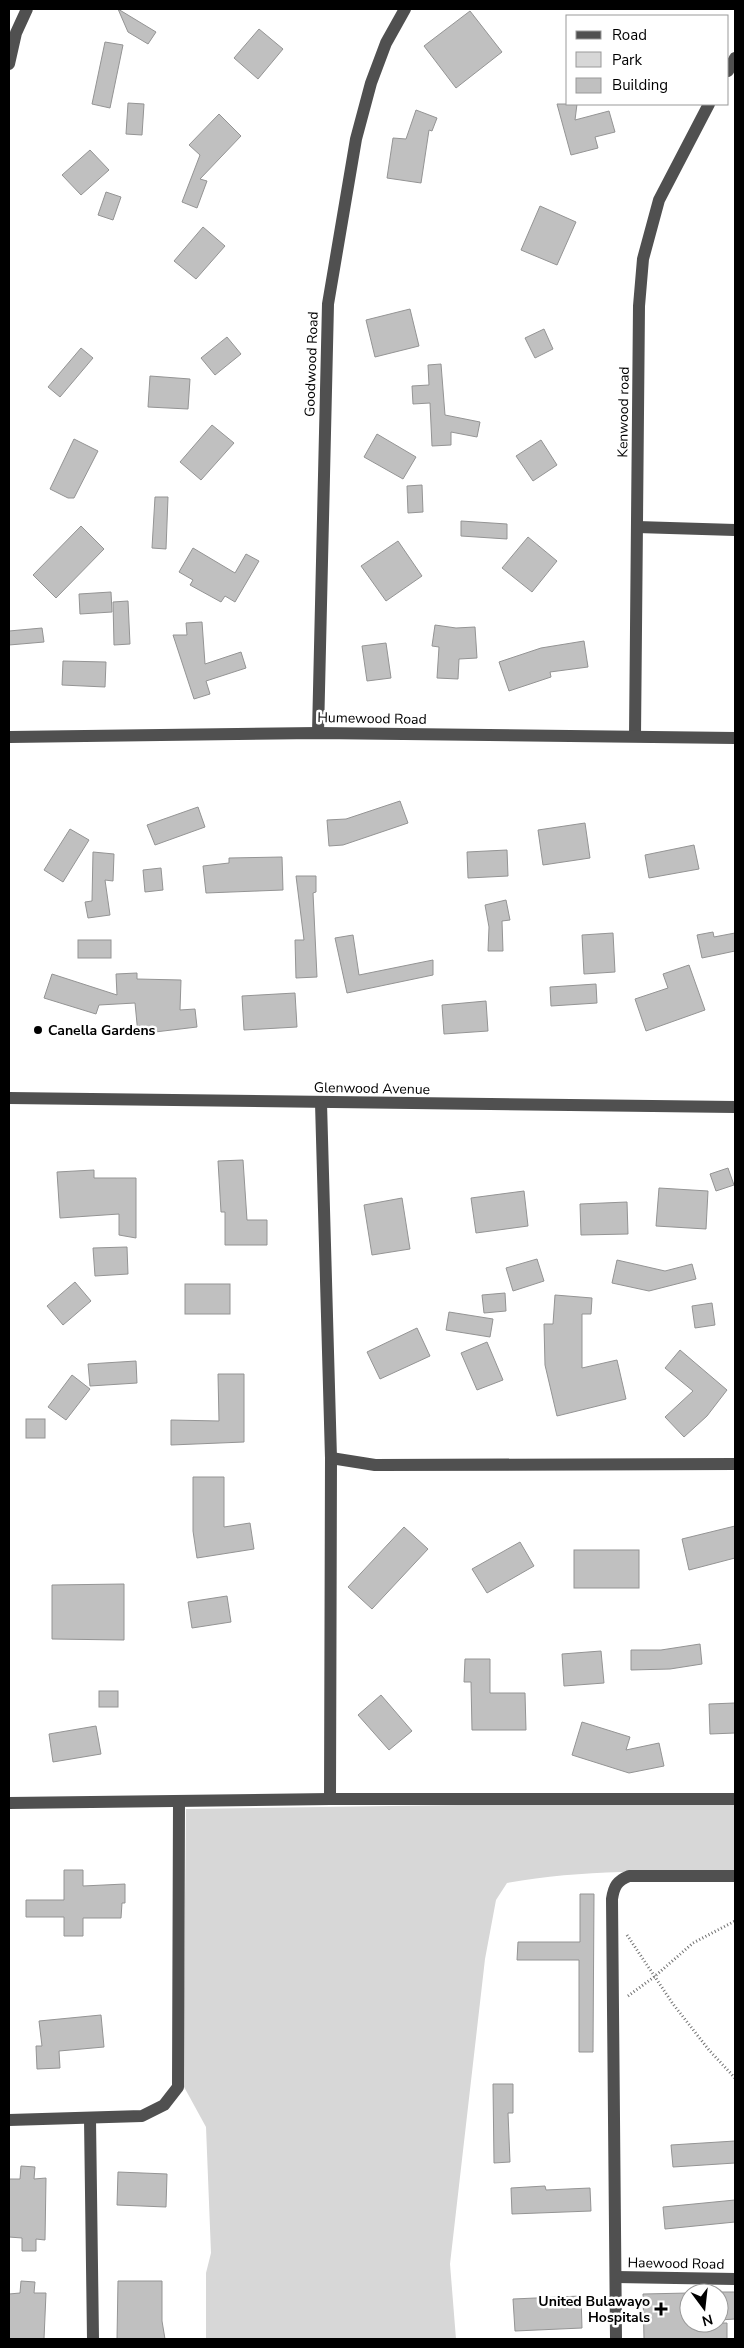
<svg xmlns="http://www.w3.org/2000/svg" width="744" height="2348" viewBox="0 0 744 2348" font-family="'Nunito Sans',sans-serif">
  <rect width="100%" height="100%" fill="#fff"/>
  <path fill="#d7d7d7" d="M535,1804h200v67c-76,1 -154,-2 -228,12l-11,17 -11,59 -35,305 6,75h-250v-66l5,-20 -5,-126 -23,-42 3,-276z"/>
  <g fill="#c0c0c0" stroke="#949494">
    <polygon points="118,9 156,32 148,44 128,32"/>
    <polygon points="470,11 502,52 456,88 424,46"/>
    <polygon points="259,29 283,49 258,79 234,58"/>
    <polygon points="105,42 123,45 110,108 92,104"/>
    <polygon points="128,103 144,104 142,135 126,134"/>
    <polygon points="557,104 577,104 575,120 609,111 615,132 595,137 598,148 571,155"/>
    <polygon points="416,110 437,118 432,131 429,130 421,183 387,178 393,138 406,139"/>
    <polygon points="219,114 241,136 200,179 207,181 197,208 182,202 200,155 189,145"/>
    <polygon points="90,150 109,170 81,195 62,175"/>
    <polygon points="106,192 121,197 113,220 98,215"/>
    <polygon points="540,206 576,222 557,265 521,250"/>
    <polygon points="203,227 225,246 196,279 174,261"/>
    <polygon points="410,309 419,346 375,357 366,320"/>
    <polygon points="544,329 553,349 535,358 525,338"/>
    <polygon points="227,337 241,354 215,375 201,358"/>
    <polygon points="81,348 93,358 60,397 48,387"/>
    <polygon points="441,364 445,415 480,422 477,437 451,432 451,445 432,446 430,403 413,404 412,386 429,385 428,365"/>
    <polygon points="150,376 190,379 188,409 148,407"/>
    <polygon points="212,425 234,443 201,480 180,462"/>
    <polygon points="377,434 416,457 403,479 364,457"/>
    <polygon points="74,439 98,451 74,498 68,498 50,489"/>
    <polygon points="541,440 557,465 533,481 516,456"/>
    <polygon points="422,485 423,512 408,513 407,486"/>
    <polygon points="155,497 168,497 166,549 152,548"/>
    <polygon points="461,521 507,524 507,539 461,536"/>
    <polygon points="81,526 104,549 56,598 33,575"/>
    <polygon points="528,537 557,561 532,592 502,568"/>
    <polygon points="398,541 422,576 386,601 361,566"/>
    <polygon points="193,548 235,573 246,554 259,561 235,602 225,596 221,602 190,585 193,580 179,572"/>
    <polygon points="111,592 112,612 80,614 79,594"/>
    <polygon points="128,601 130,644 114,645 113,602"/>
    <polygon points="202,622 205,664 241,652 246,668 206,681 210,694 194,699 173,635 187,635 186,623"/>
    <polygon points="435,625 456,628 475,627 477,658 459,659 458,679 437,678 439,647 432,646"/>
    <polygon points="42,628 44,642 9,645 9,631"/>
    <polygon points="584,641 588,667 550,672 551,677 509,691 499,662 541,648"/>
    <polygon points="386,643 391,678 367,681 362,646"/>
    <polygon points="63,661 106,662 105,687 62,685"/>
    <polygon points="400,801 408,823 343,845 329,846 327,820 346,819"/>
    <polygon points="198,807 205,827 155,845 147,825"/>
    <polygon points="585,823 590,858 543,865 538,830"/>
    <polygon points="70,829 89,840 63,882 44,870"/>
    <polygon points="694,845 699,869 649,878 645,855"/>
    <polygon points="507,850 508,876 468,878 467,852"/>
    <polygon points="93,852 114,854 113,881 105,880 110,915 88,918 85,902 92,901"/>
    <polygon points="282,857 283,890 206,893 203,866 229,863 229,858"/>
    <polygon points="161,868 163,890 145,892 143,870"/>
    <polygon points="296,876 316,876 316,892 313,893 317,977 296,978 295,940 304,940"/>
    <polygon points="506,900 510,920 502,921 503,951 488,951 489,927 485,905"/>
    <polygon points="713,932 714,937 735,933 735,951 702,958 697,935"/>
    <polygon points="613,933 615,972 584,974 582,935"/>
    <polygon points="353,935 359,975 433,960 433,975 347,993 335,938"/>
    <rect x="78" y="940" width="33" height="18"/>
    <polygon points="689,965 705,1010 646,1031 635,999 668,988 663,974"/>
    <polygon points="137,973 137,979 181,980 180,1010 195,1009 197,1027 138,1034 135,1003 99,1005 96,1014 44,998 52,974 117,995 116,974"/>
    <polygon points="596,984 597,1003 551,1006 550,987"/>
    <polygon points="295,993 297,1027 244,1030 242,996"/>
    <polygon points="486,1001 488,1031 444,1034 442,1005"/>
    <polygon points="243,1160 247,1220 267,1220 267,1245 225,1245 225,1212 221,1212 218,1161"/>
    <polygon points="728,1168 734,1185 716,1191 710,1174"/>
    <polygon points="94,1170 94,1178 136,1178 136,1238 119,1235 119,1214 60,1218 57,1172"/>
    <polygon points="659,1188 708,1191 706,1229 656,1226"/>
    <polygon points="524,1191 528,1226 476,1233 471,1198"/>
    <polygon points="402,1198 410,1249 372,1255 364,1205"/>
    <polygon points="627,1202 628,1234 581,1235 580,1204"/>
    <polygon points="127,1247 128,1274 95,1276 93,1248"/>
    <polygon points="537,1259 544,1281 513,1291 506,1268"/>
    <polygon points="617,1260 665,1271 692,1264 696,1279 649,1291 612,1283"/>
    <polygon points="75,1282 91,1301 63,1325 47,1306"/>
    <rect x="185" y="1284" width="45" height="30"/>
    <polygon points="505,1293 506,1311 484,1313 482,1295"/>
    <polygon points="555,1295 592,1298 591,1314 582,1314 582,1368 617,1360 626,1399 557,1416 545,1365 544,1324 553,1324"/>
    <polygon points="712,1303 715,1325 695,1328 692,1306"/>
    <polygon points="449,1312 493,1319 490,1337 446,1330"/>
    <polygon points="417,1328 430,1356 380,1379 367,1352"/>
    <polygon points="487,1342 503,1380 477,1390 461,1353"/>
    <polygon points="680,1350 727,1390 707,1416 684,1437 665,1417 693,1391 665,1368"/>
    <polygon points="136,1361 137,1383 90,1386 88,1364"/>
    <polygon points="218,1374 244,1374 244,1442 171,1445 171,1420 219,1421"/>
    <polygon points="72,1375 90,1389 66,1420 48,1407"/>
    <rect x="26" y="1419" width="19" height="19"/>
    <polygon points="193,1477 224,1477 224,1527 250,1523 254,1549 197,1558 193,1531"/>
    <polygon points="735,1526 735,1558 689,1570 682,1539"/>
    <polygon points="404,1527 428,1549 372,1609 348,1587"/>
    <polygon points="520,1542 534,1566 487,1593 472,1569"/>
    <rect x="574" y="1550" width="65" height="38"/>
    <polygon points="124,1584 124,1640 52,1639 52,1585"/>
    <polygon points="227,1596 231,1622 192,1628 188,1602"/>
    <polygon points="700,1644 702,1664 670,1669 631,1670 631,1650 661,1650"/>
    <polygon points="601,1651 604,1683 564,1686 562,1654"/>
    <polygon points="465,1659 490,1659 490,1693 525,1693 526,1730 472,1730 471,1682 464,1682"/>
    <rect x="99" y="1691" width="19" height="16"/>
    <polygon points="381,1695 412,1731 389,1750 358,1715"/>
    <polygon points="735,1703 735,1733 710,1734 709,1704"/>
    <polygon points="582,1722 630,1737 626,1750 659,1743 664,1766 629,1773 572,1755"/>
    <polygon points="96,1726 101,1754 53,1762 49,1734"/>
    <polygon points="64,1870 83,1870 83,1886 125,1884 125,1903 122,1903 121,1918 83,1918 83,1936 64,1936 64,1917 26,1917 26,1900 64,1900"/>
    <polygon points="580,1894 594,1894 593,2052 579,2052 579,1960 517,1960 518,1942 580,1942"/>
    <polygon points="101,2015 104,2047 59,2051 60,2068 37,2069 36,2046 42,2046 39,2021"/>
    <polygon points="493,2084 513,2084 513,2113 508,2113 510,2162 494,2163"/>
    <polygon points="735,2141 735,2163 673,2167 671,2145"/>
    <polygon points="21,2166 35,2167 34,2179 46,2178 45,2240 36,2239 36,2251 22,2251 22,2238 9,2237 9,2179 20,2179"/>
    <polygon points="118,2172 167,2174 166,2207 117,2205"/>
    <polygon points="545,2186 546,2190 590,2188 591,2211 512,2214 511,2188"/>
    <polygon points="735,2200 735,2222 665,2229 663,2207"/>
    <polygon points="21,2281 35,2282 34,2293 46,2293 44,2339 9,2339 9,2294 20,2293"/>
    <polygon points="118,2281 162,2281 162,2321 165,2339 117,2339"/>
    <polygon points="719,2292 735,2292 735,2319 719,2320"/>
    <polygon points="689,2293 689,2323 727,2323 727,2339 644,2339 643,2294"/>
    <polygon points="581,2296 582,2328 515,2331 513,2299"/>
  </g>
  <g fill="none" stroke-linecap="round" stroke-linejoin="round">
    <g stroke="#727272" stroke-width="3" stroke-dasharray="1 2.5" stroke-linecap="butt">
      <polyline points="627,1935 673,2004 709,2050 735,2078"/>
      <polyline points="628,1996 654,1977 693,1943 735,1921"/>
    </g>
    <g stroke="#505050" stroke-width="12">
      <polyline points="9,64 16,33 27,9"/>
      <polyline points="728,71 735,58"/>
      <polyline points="637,527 735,530"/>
      <polyline points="318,733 328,304 356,139 371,83 386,43 405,9"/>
      <polyline points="635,736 639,306 643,259 659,200 709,104"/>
      <polyline points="9,737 318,733 735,738"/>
      <polyline points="9,1098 735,1107"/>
      <polyline points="321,1103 331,1458 330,1799"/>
      <polyline points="331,1458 375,1465 735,1464"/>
      <polyline points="9,1803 330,1799 735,1799"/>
      <polyline points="90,2119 93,2339"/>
      <polyline points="9,2120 142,2116 164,2105 178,2087 179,1802"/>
      <polyline points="616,2277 735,2279"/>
      <path d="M616,2339l-4,-440c2,-13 5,-18 17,-23h106"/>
    </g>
  </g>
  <g fill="#000" stroke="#fff" stroke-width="2">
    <circle cx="38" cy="1030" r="5"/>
    <path d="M658.5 2301.5h5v5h5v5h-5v5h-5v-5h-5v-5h5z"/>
  </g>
  <g text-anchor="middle" stroke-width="5" stroke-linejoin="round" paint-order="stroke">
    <g font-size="14" fill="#000" stroke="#fff">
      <text transform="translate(311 364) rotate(-88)" y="5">Goodwood Road</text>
      <text transform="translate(623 412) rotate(-89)" y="5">Kenwood road</text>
      <text transform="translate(372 718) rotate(1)" y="5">Humewood Road</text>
      <text transform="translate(372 1088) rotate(1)" y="5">Glenwood Avenue</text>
      <text transform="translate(676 2263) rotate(1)" y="5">Haewood Road</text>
    </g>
    <g font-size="14" font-weight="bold" fill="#000" stroke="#fff" text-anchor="start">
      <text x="48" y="1035">Canella Gardens</text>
      <text x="650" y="2306" text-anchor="end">United Bulawayo<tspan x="650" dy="16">Hospitals</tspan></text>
    </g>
  </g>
  <rect width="744" height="2348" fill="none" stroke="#000000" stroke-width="20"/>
  <rect x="566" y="15" width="162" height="90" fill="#ffffff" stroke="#999999"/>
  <rect x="576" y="31" width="25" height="8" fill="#505050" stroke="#999999"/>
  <text x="612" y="40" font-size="15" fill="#000000">Road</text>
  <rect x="576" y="52" width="25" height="15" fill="#d7d7d7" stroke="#999999"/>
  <text x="612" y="65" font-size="15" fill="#000000">Park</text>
  <rect x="576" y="78" width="25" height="15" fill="#c0c0c0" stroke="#999999"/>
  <text x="612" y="90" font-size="15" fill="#000000">Building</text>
  <g transform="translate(704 2308) rotate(165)"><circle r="24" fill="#ffffff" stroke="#999999"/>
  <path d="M0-4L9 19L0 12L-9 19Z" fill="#000000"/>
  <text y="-8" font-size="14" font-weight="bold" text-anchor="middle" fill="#000000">N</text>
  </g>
</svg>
